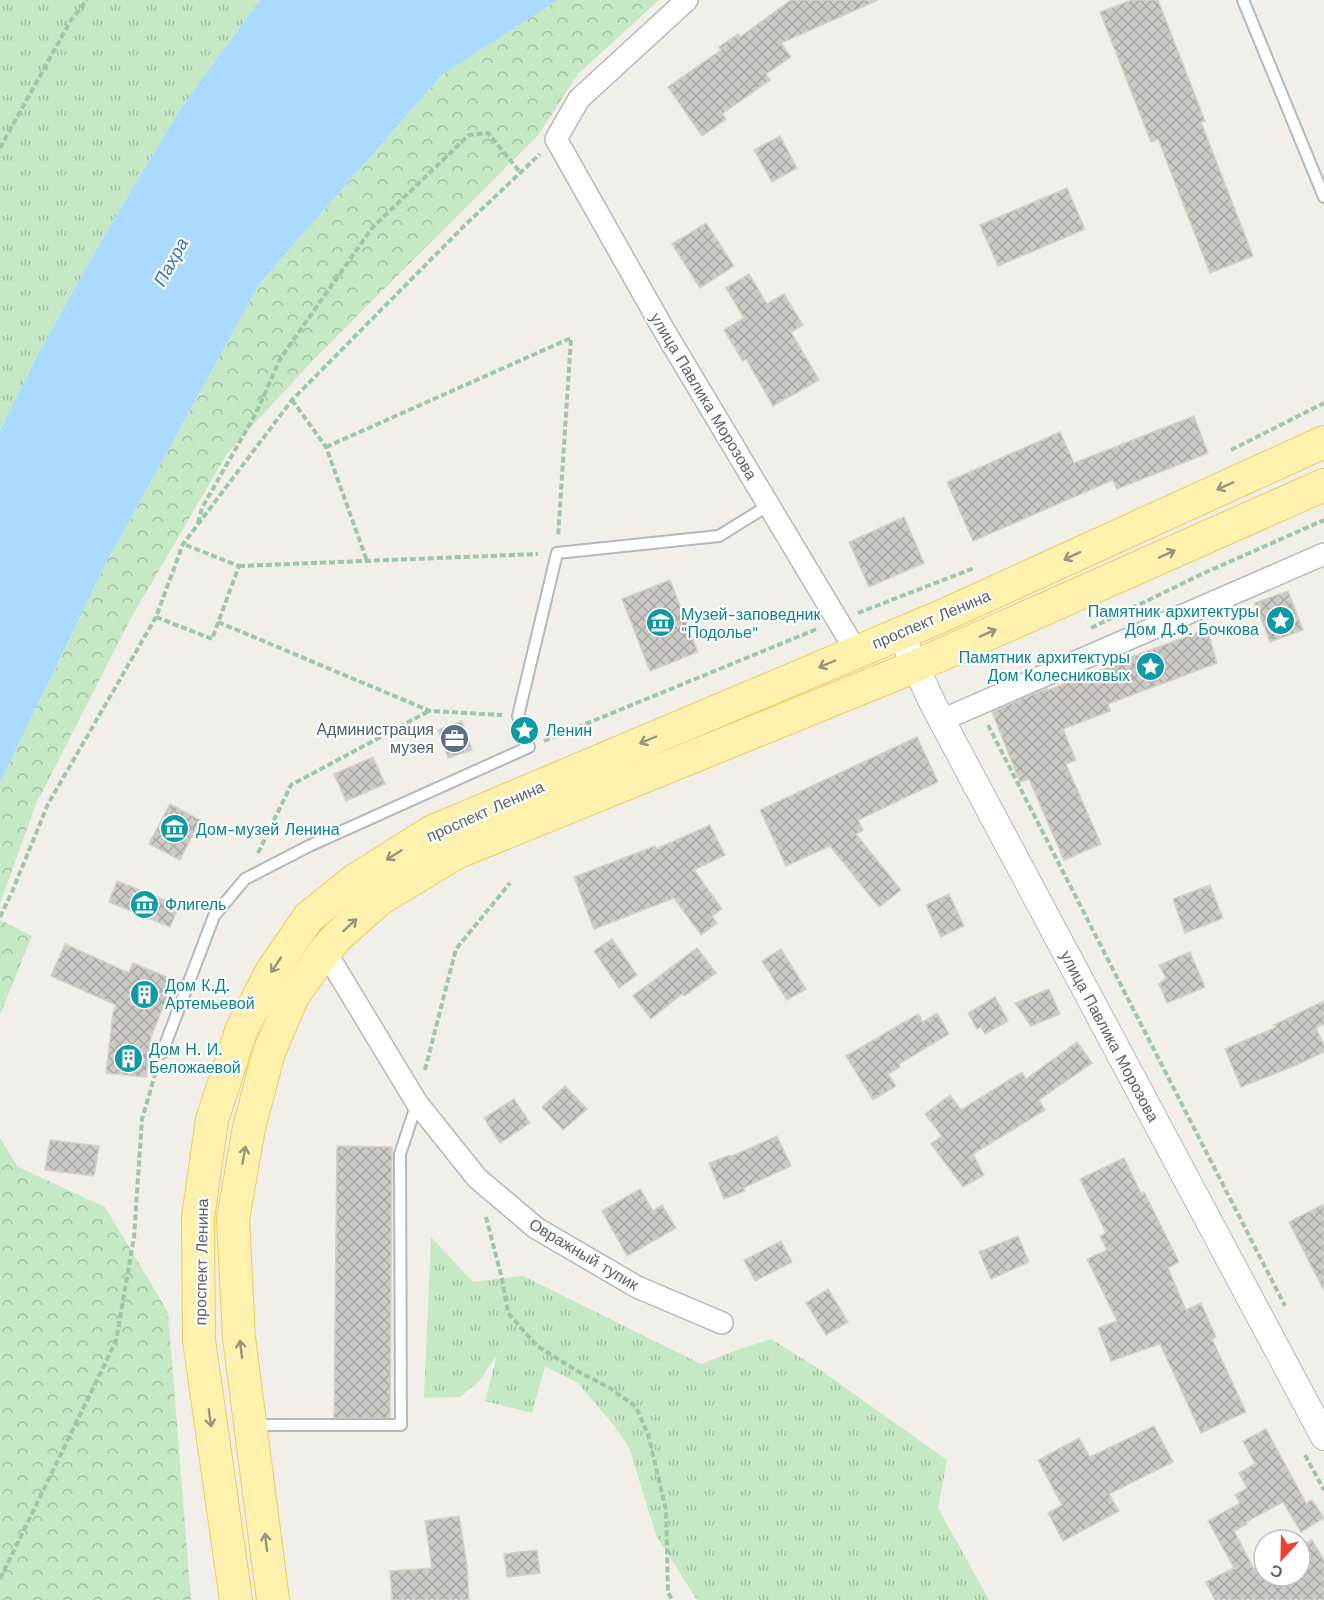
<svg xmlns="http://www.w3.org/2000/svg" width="1324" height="1600" viewBox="0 0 1324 1600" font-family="'Work Sans',sans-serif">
  <defs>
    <pattern id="grass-tufts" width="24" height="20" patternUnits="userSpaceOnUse" patternTransform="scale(1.5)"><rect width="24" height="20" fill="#c5e8c5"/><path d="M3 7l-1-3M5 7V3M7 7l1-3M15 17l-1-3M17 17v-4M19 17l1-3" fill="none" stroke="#a3c0a4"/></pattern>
    <pattern id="forest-crowns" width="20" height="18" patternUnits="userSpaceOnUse" patternTransform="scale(1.5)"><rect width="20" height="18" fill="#c5e8c5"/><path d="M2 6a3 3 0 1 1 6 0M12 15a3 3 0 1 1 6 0" fill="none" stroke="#a3c0a4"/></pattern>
    <pattern id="building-cross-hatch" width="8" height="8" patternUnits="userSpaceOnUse" patternTransform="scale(1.5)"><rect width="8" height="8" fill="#cccac5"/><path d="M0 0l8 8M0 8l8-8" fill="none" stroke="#a9a8a4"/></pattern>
  </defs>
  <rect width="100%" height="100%" fill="#f1efe8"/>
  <g fill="url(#grass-tufts)">
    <polygon points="0,0 260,0 181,108 104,236 36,358 0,431"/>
    <polygon points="431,1237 473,1282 523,1276 701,1364 740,1349 771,1339 819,1369 947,1460 938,1508 989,1600 697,1600 656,1535 629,1447 615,1427 578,1383 545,1366 532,1413 485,1401 497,1355 480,1380 460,1397 424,1398"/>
  </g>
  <g fill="url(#forest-crowns)">
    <polygon points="558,0 659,0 578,74 539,134 318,355 228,452 130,620 36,804 0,904 0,783 105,565 260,283 442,75"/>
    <polygon points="0,920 32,936 0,1015"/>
    <polygon points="0,1138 18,1167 105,1207 168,1312 191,1600 0,1600"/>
  </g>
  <polygon fill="#aadaff" points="260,0 558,0 442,75 260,283 105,565 0,783 0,431 36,358 104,236 181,108"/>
  <g fill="url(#building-cross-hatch)" stroke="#d6d1c6" stroke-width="1.5">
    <polygon points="791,0 878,0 781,43 791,57 766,74 770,80 722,114 726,119 702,136 668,87 721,50 719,47 738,34 740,37"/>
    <polygon points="1132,0 1158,0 1205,121 1201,122 1253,256 1210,273 1158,139 1151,142 1100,12"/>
    <polygon points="780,136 797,168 772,182 754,150"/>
    <polygon points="1067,188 1085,229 998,266 980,225"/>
    <polygon points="706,223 734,266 700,288 672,244"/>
    <polygon points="749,274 767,304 784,294 803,325 791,332 819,380 773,406 746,359 743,361 724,330 744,318 726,288"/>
    <polygon points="1194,416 1208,453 1117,489 1113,480 973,541 947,482 1060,432 1074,463"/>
    <polygon points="904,517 924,563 869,587 849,542"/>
    <polygon points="670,580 698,652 650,671 622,599"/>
    <polygon points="1288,591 1303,630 1270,642 1255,603"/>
    <polygon points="1207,629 1217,663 1108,704 1110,711 1063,729 1076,760 1066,764 1101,844 1064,860 1029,779 1020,782 992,712 1047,688 1048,690 1120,663 1120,661"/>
    <polygon points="462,721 472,750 448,758 438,730"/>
    <polygon points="917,737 938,782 858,820 863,830 856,834 901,890 879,907 830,846 786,866 760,810"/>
    <polygon points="373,757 385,784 346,801 334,774"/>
    <polygon points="170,804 200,820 180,860 149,844"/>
    <polygon points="710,825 725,855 694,870 722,909 712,916 717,923 701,935 674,898 594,929 574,877 655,846 656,849"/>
    <polygon points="117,881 179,906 170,927 109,902"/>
    <polygon points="1210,885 1223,918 1185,933 1173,899"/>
    <polygon points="949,894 964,926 941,937 926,905"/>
    <polygon points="612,939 637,975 619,988 594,951"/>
    <polygon points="65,944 129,973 133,963 174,980 151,1037 146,1077 106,1073 113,1013 116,1005 51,976"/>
    <polygon points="697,948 716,973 684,996 682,994 651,1019 633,996"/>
    <polygon points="781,949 806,989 787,1000 762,961"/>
    <polygon points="1190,952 1205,987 1167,1003 1159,984 1166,978 1159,965"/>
    <polygon points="1049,989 1060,1014 1031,1026 1015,1003"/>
    <polygon points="995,997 1008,1021 985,1034 981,1027 977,1029 968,1013"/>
    <polygon points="1324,1001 1324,1024 1316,1028 1324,1045 1324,1052 1294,1066 1241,1087 1225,1049 1276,1027 1274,1025"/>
    <polygon points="937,1013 949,1034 899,1064 900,1067 888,1074 896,1086 873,1100 846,1056 918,1014 923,1022"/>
    <polygon points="1077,1042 1092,1063 1039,1100 1045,1110 973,1154 984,1175 963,1187 931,1144 942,1136 925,1114 950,1095 961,1110 1022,1072 1026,1079"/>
    <polygon points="565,1086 587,1109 563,1130 542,1107"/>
    <polygon points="514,1099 530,1123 500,1143 484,1118"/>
    <polygon points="777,1136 791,1166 743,1188 745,1191 724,1199 709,1163 730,1155 730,1157"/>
    <polygon points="50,1140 99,1146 94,1176 45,1170"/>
    <polygon points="337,1146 392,1147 390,1418 334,1418"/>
    <polygon points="1124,1158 1141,1193 1144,1192 1179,1262 1168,1268 1186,1310 1201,1303 1216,1337 1212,1339 1246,1412 1201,1433 1160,1344 1111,1361 1098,1328 1117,1321 1087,1259 1107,1250 1100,1236 1106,1233 1080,1179"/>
    <polygon points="640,1189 653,1211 662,1205 676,1228 627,1256 602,1211"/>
    <polygon points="1324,1204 1324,1291 1289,1222"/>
    <polygon points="1018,1236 1029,1262 991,1279 979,1252"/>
    <polygon points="781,1241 792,1262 755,1281 744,1260"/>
    <polygon points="828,1289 848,1322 826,1335 806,1303"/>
    <polygon points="1154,1426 1173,1462 1109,1494 1119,1511 1063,1541 1048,1513 1062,1505 1038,1460 1079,1438 1090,1457"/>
    <polygon points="1266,1429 1306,1503 1312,1500 1324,1518 1301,1532 1283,1502 1246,1522 1247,1524 1234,1531 1254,1569 1264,1564 1264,1576 1300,1576 1300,1546 1312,1540 1324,1560 1324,1600 1215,1600 1206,1582 1234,1568 1208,1521 1240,1503 1235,1495 1247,1488 1239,1473 1255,1464 1243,1441"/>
    <polygon points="459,1516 467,1565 469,1600 392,1600 390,1571 432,1568 425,1521"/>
    <polygon points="537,1550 540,1573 507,1577 504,1554"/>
  </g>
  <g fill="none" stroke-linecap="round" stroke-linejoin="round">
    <defs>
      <g id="service">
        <polyline points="1243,0 1324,197"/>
        <polyline points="162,1053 214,916 245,879 309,846 529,747 518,716 557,553 719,536 769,505"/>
        <polyline points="254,1425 401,1425 400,1154 417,1103"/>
      </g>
      <g id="minor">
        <polyline points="687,0 579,99 556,139 665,332 856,651"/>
        <polyline points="942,720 1324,554"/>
        <polyline points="325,951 417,1103 477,1178 536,1228 637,1287 722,1323"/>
      </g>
      <polyline id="tertiary" points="900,633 933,704 1324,1437"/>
      <g id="primary">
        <polyline points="236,1600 199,1340 198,1218 212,1120 241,1031 271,972 309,917 355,880 431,832 942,616 1324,442"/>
        <polyline points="273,1600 239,1338 233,1219 249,1128 269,1052 293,996 325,951 338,936 380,899 456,853 916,666 1324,485"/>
      </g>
    </defs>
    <use href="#service" stroke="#b5b8bc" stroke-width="14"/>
    <use href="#minor" stroke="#b5b8bc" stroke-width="24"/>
    <use href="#tertiary" stroke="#b5b8bc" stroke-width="28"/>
    <use href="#primary" stroke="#f2c960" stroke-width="34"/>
    <g stroke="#9cc7a9" stroke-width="4" stroke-dasharray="6 3" stroke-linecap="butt">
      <polyline points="0,148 71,20 87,0"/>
      <polyline points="292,400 326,447 367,561"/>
      <polyline points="326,447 571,338 558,537"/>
      <polyline points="1231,450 1324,403"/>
      <polyline points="198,523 202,508 256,413 280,359 372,228 469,135 488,133 520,172"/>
      <polyline points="239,566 538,554"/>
      <polyline points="858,613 974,568"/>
      <polyline points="156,617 212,639 239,566 183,544"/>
      <polyline points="218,622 430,711 502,715"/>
      <polyline points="1091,628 1202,574 1324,520"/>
      <polyline points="988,725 1285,1306"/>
      <polyline points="544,741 817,629"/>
      <polyline points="258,853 291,785 429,711"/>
      <polyline points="0,917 12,892 48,804 156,617 183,544 292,400 464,226 540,154"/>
      <polyline points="425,1070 456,949 510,883"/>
      <polyline points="486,1217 502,1279 508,1313 537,1346 579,1372 610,1388 636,1407 648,1434 666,1510 668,1592 672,1600"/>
      <polyline points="1305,1455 1324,1490"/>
      <polyline points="0,1579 116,1341 134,1237 142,1119 157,1068"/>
    </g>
    <use href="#service" stroke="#fff" stroke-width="10"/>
    <use href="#minor" stroke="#fff" stroke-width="21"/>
    <use href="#tertiary" stroke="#fff" stroke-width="26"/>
    <use href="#primary" stroke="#fff2af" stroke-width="32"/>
  </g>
  <defs><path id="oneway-shaft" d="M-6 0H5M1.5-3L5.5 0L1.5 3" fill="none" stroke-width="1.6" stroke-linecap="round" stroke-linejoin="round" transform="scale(1.5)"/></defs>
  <g stroke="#979581">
    <use href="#oneway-shaft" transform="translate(1225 486) rotate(156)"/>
    <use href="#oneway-shaft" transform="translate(1167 554) rotate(-24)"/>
    <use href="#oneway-shaft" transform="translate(1072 556) rotate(155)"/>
    <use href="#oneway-shaft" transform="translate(988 633) rotate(-24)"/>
    <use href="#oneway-shaft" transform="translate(827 664) rotate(157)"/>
    <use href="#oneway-shaft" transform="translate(648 740) rotate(157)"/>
    <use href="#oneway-shaft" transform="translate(394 855) rotate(148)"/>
    <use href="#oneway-shaft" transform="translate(350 925) rotate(-42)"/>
    <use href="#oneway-shaft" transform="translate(276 965) rotate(124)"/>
    <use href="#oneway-shaft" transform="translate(244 1155) rotate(-80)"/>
    <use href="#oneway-shaft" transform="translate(241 1349) rotate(-97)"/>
    <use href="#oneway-shaft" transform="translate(210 1418) rotate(82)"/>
    <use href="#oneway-shaft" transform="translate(266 1542) rotate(-97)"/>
  </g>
  <defs>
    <symbol id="sight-disc" viewBox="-11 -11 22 22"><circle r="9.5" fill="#0f9aa8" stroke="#fff"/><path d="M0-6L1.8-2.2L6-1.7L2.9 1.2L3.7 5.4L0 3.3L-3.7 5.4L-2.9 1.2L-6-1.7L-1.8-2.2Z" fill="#fff"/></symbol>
    <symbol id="museum-disc" viewBox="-11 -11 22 22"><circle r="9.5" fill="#0f9aa8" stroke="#fff"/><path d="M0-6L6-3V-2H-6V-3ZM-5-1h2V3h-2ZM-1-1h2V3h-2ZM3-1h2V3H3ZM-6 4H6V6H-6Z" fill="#fff"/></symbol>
    <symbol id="office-disc" viewBox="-11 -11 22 22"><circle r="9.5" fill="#5c6f8a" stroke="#fff"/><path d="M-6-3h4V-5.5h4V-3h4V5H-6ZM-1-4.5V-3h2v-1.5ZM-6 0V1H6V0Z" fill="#fff"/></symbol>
    <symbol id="building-disc" viewBox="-11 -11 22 22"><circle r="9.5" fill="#0f9aa8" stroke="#fff"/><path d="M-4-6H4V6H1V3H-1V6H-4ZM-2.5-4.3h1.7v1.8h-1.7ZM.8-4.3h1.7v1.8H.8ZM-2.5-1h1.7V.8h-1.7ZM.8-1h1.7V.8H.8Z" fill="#fff"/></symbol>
  </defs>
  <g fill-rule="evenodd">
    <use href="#sight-disc" x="1264" y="604" width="33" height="33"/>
    <use href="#museum-disc" x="644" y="606" width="33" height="33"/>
    <use href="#sight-disc" x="1134" y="650" width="33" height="33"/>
    <use href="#sight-disc" x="508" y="714" width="33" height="33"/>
    <use href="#office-disc" x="438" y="722" width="33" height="33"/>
    <use href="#museum-disc" x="158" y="812" width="33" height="33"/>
    <use href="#museum-disc" x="128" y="888" width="33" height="33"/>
    <use href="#building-disc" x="128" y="978" width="33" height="33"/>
    <use href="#building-disc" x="112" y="1042" width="33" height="33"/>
  </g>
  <g text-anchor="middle" stroke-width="4.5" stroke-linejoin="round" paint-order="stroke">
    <g font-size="16" fill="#5f6368" stroke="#fff">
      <text transform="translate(704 396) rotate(59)" y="6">улица Павлика Морозова</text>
      <text transform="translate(931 619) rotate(-23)" y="6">проспект Ленина</text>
      <text transform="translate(485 811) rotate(-24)" y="6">проспект Ленина</text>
      <text transform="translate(1110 1036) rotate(62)" y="6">улица Павлика Морозова</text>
      <text transform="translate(584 1254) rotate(31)" y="6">Овражный тупик</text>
      <text transform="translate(201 1262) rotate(-89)" y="6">проспект Ленина</text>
    </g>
    <g font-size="16" fill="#0d838f" stroke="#fff" text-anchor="start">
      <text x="1259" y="617" text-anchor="end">Памятник архитектуры<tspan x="1259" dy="18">Дом Д.Ф. Бочкова</tspan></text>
      <text x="681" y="620">Музей-заповедник<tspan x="681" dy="18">"Подолье"</tspan></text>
      <text x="1130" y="663" text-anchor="end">Памятник архитектуры<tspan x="1130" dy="18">Дом Колесниковых</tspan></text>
      <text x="546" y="736">Ленин</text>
      <text x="196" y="835">Дом-музей Ленина</text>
      <text x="165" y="910">Флигель</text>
      <text x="165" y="991">Дом К.Д.<tspan x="165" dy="18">Артемьевой</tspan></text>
      <text x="149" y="1055">Дом Н. И.<tspan x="149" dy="18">Беложаевой</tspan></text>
    </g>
    <g font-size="16" fill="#4e5e75" stroke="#fff" text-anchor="end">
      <text x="434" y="735">Администрация<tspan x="434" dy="18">музея</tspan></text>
    </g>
    <g font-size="18" font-style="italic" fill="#4174aa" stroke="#fff">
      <text transform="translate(171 262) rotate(-61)" y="6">Пахра</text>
    </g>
  </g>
  <g transform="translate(1282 1558) rotate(202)"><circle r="28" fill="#ffffff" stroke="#bfc1c3" stroke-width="1.5"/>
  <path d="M0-4.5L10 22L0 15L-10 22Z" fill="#ea4335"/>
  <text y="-9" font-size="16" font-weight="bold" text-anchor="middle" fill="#5f6368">С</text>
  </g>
</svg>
